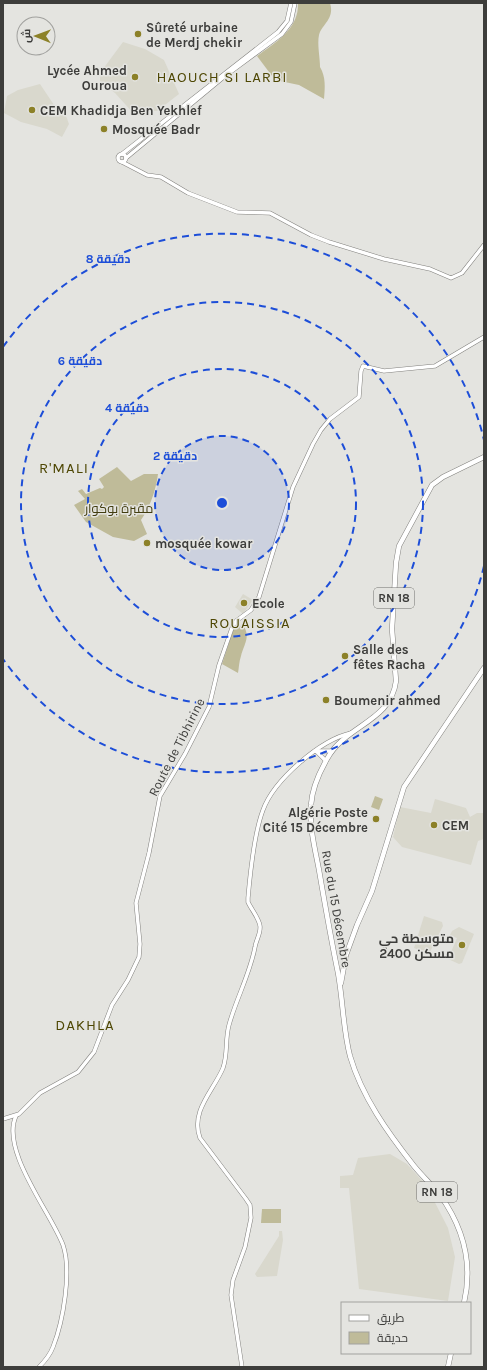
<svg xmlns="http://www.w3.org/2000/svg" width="487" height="1370" viewBox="0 0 487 1370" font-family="Karla,Cairo,sans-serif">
  <rect width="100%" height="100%" fill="#e4e4e0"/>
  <g fill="#d9d8cd">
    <polygon points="123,42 145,49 164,60 179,94 157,111 152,111 148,116 135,115 115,93 100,81 100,73"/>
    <polygon points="40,84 56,108 58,107 66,116 69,124 62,137 47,129 21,122 4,113 7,96 18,90"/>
    <polygon points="243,594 253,600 243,614 235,607"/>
    <polygon points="435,799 466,808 470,817 477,813 484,813 484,839 478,841 471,865 402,847 393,837 400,807 431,813"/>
    <polygon points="424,916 442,922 443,926 430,952 427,953 414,948"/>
    <polygon points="459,927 474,934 462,963 459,964 448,959 457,938 450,935 452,931"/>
    <polygon points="390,1154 407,1164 426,1185 448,1228 455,1257 448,1301 359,1289 349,1188 340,1188 340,1176 353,1175 358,1158"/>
    <polygon points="279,1231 282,1231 283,1240 277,1276 257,1277 255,1274 279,1236"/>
  </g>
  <g fill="#bfbb99">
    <path d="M298,3h32c5,16 -8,21 -11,32 -2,9 1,23 1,32 6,10 5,21 4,32l-25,-14 -24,-5 -18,-24c19,-14 42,-27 41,-53z"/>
    <path d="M117,467l14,14 13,-7h14c-2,16 -8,33 -17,46l6,14 -13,7 -21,-4 -27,-15 -12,-17 11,-6 -7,-8 4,-2 4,5 14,-6 2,1 2,-2 -5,-8z"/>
    <path d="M243,625c8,12 1,19 -2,31 -2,6 -2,11 -3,17l-16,-9 12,-36z"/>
    <polygon points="375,796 383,799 379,810 371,807"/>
    <polygon points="262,1209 281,1209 281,1223 261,1223"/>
  </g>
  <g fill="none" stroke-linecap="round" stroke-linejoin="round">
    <defs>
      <g id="minor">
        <polyline points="122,154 278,32 287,21 291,3"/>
        <circle cx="122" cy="158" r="4"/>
        <polyline points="126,158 225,76 282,34 291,22 295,3"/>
        <polyline points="122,162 147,175 161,177 188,193 237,212 270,213 311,235 329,242 384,259 430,269 451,278 462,273 484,245"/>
        <polyline points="315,751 332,751"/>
        <polyline points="316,751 326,761"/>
        <path d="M16,1116c-16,34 35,97 47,129 9,26 0,77 -10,102 -3,8 -8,14 -14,20"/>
        <polyline points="3,1119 19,1114 40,1093 78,1072 94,1052 112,1005 128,980 139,957 140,944 136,903 149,853 160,796 185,754 209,707 219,665 232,628 236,621 251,610 259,597 293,487 313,444 321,430 330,419 359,397 361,371 363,366 384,371 435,366 484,337"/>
        <path d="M242,1367l-11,-72 2,-15 12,-33 6,-29 -1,-13 -4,-6 -46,-61c-10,-27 14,-48 23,-70 5,-14 2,-29 6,-43 7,-26 21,-51 26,-78 1,-7 6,-14 5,-21 -1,-8 -9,-17 -12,-24v-4c2,-23 7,-67 15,-88 11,-30 57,-70 88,-77"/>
      </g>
      <g id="major">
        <polyline points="341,983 346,955 357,925 372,891 404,787 484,668"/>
        <path d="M464,1303c9,-39 -1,-76 -24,-108 -8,-10 -18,-19 -26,-29 -26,-33 -52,-69 -64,-110 -7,-27 -7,-55 -12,-83 -7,-34 -13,-68 -19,-103 -4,-21 -10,-44 -8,-65 1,-16 8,-32 16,-46 18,-34 64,-37 69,-78l-4,-52 4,-66 3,-17 33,-61 11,-8 41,-20"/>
        <polyline points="448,1367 451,1353"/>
      </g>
    </defs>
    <use href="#minor" stroke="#82817e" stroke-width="4.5"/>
    <use href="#major" stroke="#82817e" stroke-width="5.5"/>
    <use href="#minor" stroke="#fff" stroke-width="3.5"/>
    <use href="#major" stroke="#fff" stroke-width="4.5"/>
  </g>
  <circle cx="222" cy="503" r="67" fill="#1d4ed8" fill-opacity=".12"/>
  <g fill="none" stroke="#1d4ed8" stroke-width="2" stroke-dasharray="7 5">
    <circle cx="222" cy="503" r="67"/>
    <circle cx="222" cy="503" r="134"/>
    <circle cx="222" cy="503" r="201"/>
    <path d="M484 566A269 269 0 0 1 3 659M3 347A269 269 0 0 1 484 440"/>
  </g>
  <g fill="#8c8128" stroke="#e4e4e0" stroke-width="1.5">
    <circle cx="138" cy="34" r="4"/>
    <circle cx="135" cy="77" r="4"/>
    <circle cx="32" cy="110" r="4"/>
    <circle cx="104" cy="129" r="4"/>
    <circle cx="147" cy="543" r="4"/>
    <circle cx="244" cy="603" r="4"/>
    <circle cx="345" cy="656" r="4"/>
    <circle cx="326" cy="700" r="4"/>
    <circle cx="376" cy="819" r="4"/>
    <circle cx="434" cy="825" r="4"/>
    <circle cx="462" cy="945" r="4"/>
  </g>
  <g text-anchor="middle" stroke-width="3" stroke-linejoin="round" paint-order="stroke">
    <g fill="#e4e4e0" stroke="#6f6f6c" stroke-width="1">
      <rect x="374" y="588" width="40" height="20" rx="3"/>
      <rect x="417" y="1182" width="40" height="20" rx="3"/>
    </g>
    <g font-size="12" font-weight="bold" fill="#3d3d3b">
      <text x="394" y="602">RN 18</text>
      <text x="437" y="1196">RN 18</text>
    </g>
    <g font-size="13" font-weight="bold" fill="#3d3d3b" stroke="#e4e4e0" text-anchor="start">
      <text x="146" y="32">Sûreté urbaine<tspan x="146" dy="15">de Merdj chekir</tspan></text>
      <text x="127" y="75" text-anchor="end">Lycée Ahmed<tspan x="127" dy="15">Ouroua</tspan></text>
      <text x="40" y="115">CEM Khadidja Ben Yekhlef</text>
      <text x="112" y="134">Mosquée Badr</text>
      <text x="155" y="548">mosquée kowar</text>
      <text x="252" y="608">Ecole</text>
      <text x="353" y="654">Salle des<tspan x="353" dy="15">fêtes Racha</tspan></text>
      <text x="334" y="705">Boumenir ahmed</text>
      <text x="368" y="817" text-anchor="end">Algérie Poste<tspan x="368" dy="15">Cité 15 Décembre</tspan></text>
      <text x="442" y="830">CEM</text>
      <text x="454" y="943" text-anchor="end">متوسطة حي<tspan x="454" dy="15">2400 مسكن</tspan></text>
    </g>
    <g font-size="13" fill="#423d0f" stroke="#e4e4e0">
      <text x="119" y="513">مقبرة بوكوار</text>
    </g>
    <g font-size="13" fill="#3d3d3b" stroke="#e4e4e0">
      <text transform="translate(176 747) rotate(-63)" y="5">Route de Tibhirine</text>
      <text transform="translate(337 909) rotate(80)" y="5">Rue du 15 Décembre</text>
    </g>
    <g font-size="15" letter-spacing="1" fill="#4e4704" stroke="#e4e4e0">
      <text x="222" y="82">HAOUCH SI LARBI</text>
      <text x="64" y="473">R'MALI</text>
      <text x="250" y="628">ROUAISSIA</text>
      <text x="85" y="1030">DAKHLA</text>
    </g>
  </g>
  <circle cx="222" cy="503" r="6" fill="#1d4ed8" stroke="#e4e4e0" stroke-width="2"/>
  <g font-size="12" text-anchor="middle" font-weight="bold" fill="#1d4ed8" stroke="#e4e4e0" stroke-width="3" stroke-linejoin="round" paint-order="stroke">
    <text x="108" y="263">8 دقيقة</text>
    <text x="80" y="365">6 دقيقة</text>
    <text x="127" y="412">4 دقيقة</text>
    <text x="175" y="460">2 دقيقة</text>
  </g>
  <rect width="487" height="1370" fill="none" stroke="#3d3d3b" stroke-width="8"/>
  <rect x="341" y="1302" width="130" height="52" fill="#e4e4e0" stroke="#a1a19e"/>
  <rect x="349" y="1315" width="20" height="6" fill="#ffffff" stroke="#a1a19e"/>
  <text x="377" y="1322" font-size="12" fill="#3d3d3b">طريق</text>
  <rect x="349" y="1332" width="20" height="12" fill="#bfbb99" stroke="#a1a19e"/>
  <text x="377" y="1342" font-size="12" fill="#3d3d3b">حديقة</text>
  <g transform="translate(36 36) rotate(271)"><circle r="19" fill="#e4e4e0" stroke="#a1a19e"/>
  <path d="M0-3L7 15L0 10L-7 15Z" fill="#8c8128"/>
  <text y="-6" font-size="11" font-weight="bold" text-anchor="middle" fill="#3d3d3b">ش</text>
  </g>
</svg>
